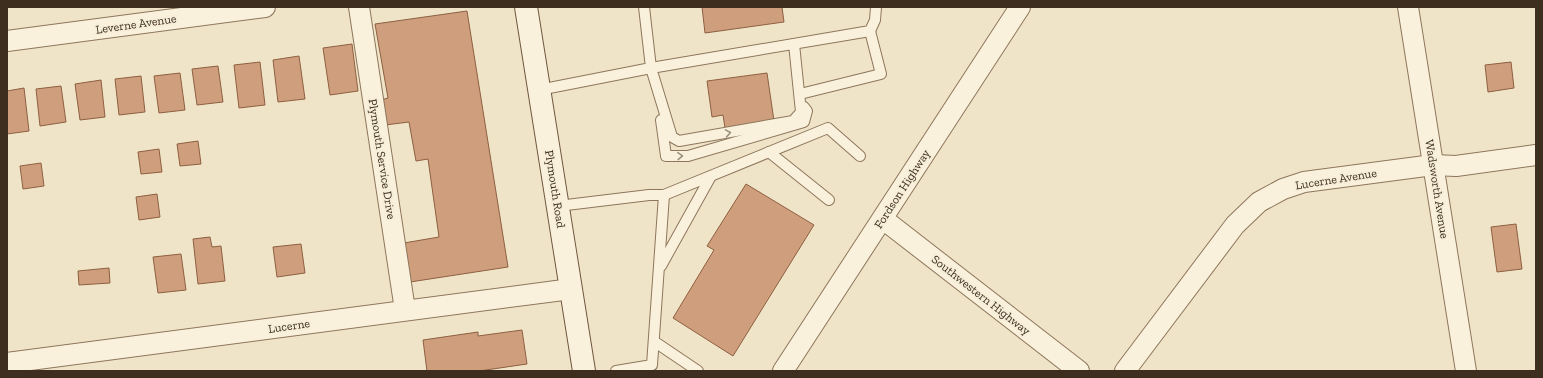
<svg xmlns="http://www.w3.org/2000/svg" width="1543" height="378" viewBox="0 0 1543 378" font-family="'Zilla Slab',serif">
  <rect width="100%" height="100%" fill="#f0e4c8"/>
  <g fill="#cf9f7d" stroke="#8d5f41">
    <polygon points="702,7 782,7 784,22 705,33"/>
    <polygon points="467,11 508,267 410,282 404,243 439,237 428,159 416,161 409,122 385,125 381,100 388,98 375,24"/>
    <polygon points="352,44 358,91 330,95 323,48"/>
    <polygon points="299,56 305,99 278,102 273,60"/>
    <polygon points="260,62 265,105 239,108 234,65"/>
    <polygon points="1511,62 1514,88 1488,92 1485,65"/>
    <polygon points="218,66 223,102 197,105 192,69"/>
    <polygon points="180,73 185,110 159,113 154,76"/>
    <polygon points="767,73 774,121 725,128 723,115 712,117 707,81"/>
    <polygon points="141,76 145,112 119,115 115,79"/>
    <polygon points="101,80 105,117 80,120 75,84"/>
    <polygon points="61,86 66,122 40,126 36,89"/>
    <polygon points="24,88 29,131 7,134 7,91"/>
    <polygon points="198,141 201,164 180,166 177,144"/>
    <polygon points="159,149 162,172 141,174 138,152"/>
    <polygon points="41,163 44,186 23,189 20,166"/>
    <polygon points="746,184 814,225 733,356 673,318 714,250 707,246"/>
    <polygon points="157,194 160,217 139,220 136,197"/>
    <polygon points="1516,224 1522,269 1497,272 1491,227"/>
    <polygon points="210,237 212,247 221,246 225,281 198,284 193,239"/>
    <polygon points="301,244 305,273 277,277 273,247"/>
    <polygon points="181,254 186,290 158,293 153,257"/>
    <polygon points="109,268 110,283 79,285 78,271"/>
    <polygon points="522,330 527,364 479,371 427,371 423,340 478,332 478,336"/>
  </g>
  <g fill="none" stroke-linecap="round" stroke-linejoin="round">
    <defs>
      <g id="lane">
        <polyline points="794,44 801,112 793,121 679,141 672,137 651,68 870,31 875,20 876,7"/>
        <polyline points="539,90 651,68 644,7"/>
        <polyline points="800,94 881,74 870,31"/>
        <polyline points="661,120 666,156 688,156 804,122 807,111 804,107"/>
        <polyline points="769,152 829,200"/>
        <polyline points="558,206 649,195 664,195 828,128 860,156"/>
        <polyline points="661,266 711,176"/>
        <polyline points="655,342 698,371"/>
        <polyline points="616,371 652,365 664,195"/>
      </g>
      <g id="street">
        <polyline points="359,7 405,310"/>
        <polyline points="1408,7 1466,371"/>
        <polyline points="7,41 265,7"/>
        <polyline points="883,219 1079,371"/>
        <polyline points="7,363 571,289"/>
        <polyline points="783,371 1020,7"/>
        <polyline points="1125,371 1235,225 1259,202 1283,189 1304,182 1433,165 1456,166 1536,155"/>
      </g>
      <polyline id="secondary" points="526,7 584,371"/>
    </defs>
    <use href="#lane" stroke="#8d765c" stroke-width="12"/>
    <use href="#street" stroke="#8d765c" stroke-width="22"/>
    <use href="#secondary" stroke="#6f573f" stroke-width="24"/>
    <use href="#lane" stroke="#faf1dc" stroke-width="10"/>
    <use href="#street" stroke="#faf1dc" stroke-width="20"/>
    <use href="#secondary" stroke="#faf1dc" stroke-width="22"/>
  </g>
  <defs><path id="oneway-chevron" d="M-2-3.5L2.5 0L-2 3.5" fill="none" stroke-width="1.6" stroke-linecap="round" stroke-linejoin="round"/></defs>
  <g stroke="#9c907e">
    <use href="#oneway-chevron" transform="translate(728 133) rotate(-10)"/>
    <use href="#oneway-chevron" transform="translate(680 156) rotate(-2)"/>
  </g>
  <g text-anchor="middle" stroke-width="4" stroke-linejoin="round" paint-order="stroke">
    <g font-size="12" fill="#3d2e20" stroke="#f7eed8">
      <text transform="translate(136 24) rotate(-8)" y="4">Leverne Avenue</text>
      <text transform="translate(382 159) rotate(81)" y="4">Plymouth Service Drive</text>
      <text transform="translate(1336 179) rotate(-9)" y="4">Lucerne Avenue</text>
      <text transform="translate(555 189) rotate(81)" y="4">Plymouth Road</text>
      <text transform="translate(902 189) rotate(-57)" y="4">Fordson Highway</text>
      <text transform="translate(1437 189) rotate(81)" y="4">Wadsworth Avenue</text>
      <text transform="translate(981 295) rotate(38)" y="4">Southwestern Highway</text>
      <text transform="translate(289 326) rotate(-8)" y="4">Lucerne</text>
    </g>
  </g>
  <rect width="1543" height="378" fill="none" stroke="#3d2e20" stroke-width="16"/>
</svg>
